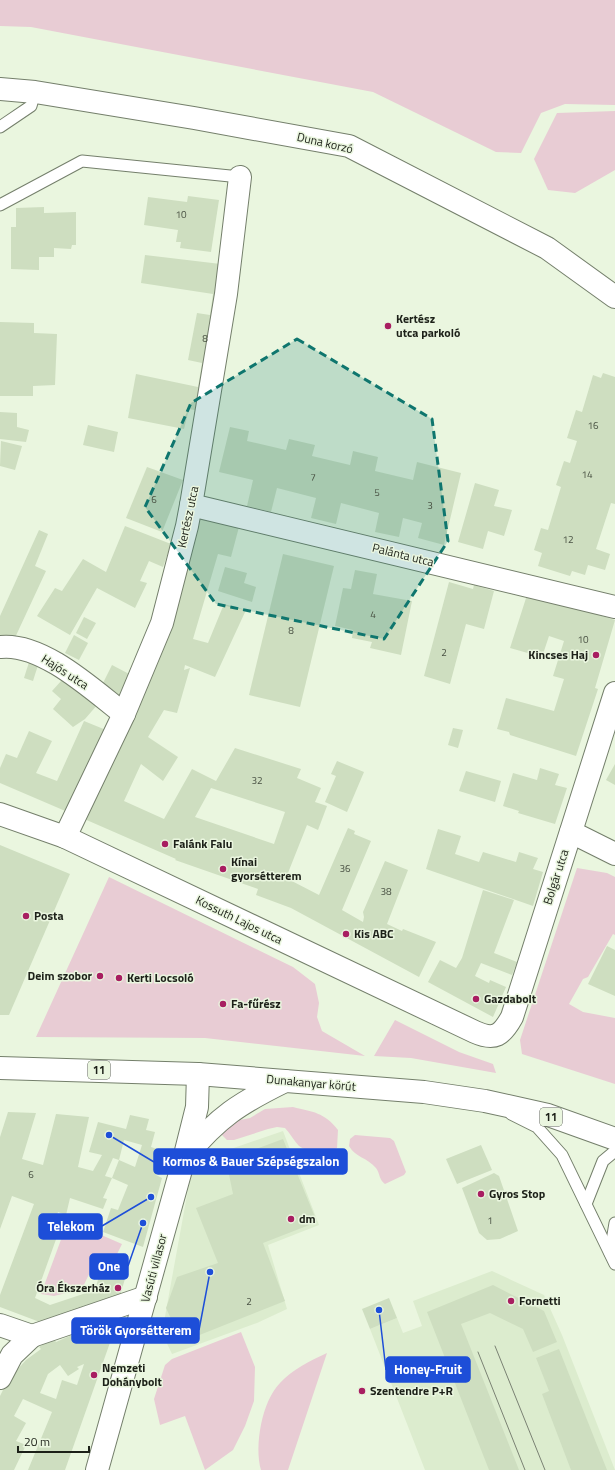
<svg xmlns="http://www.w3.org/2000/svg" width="615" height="1470" viewBox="0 0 615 1470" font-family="'Titillium Web',sans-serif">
  <rect width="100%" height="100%" fill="#eaf6df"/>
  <g fill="#dcecce">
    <polygon points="283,1131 319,1225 268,1245 287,1309 257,1323 172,1354 162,1333 193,1162"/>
    <polygon points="492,1271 544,1295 562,1335 615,1470 425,1470 370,1329 397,1318 403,1333 422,1326 413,1301"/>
  </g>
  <g fill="#e8ccd4">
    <polygon points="0,0 615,0 615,105 565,104 541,113 521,153 496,152 373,92 31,27 0,26"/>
    <polygon points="615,111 615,170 575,193 548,190 534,159 557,113"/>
    <polygon points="577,868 607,873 615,877 615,935 613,934 588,977 583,979 569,1004 583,1012 615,1018 615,1084 522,1054 520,1040"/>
    <polygon points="109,877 293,967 315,984 319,1003 317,1017 322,1031 365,1056 205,1038 36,1037"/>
    <polygon points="395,1020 459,1052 493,1064 496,1073 411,1058 374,1056"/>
    <path d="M293,1107c20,5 31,5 45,23l-1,18c-9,5 -29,5 -38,-2 -5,-5 -9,-13 -14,-18l-8,-1 -9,2 -34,11h-7l-5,-5 2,-7 6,-6 20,-4 15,-9z"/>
    <path d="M355,1135l35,3 4,3 12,31 -2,3 -19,9c-6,-4 -5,-11 -9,-16 -8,-10 -21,-11 -27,-22l1,-7z"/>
    <polygon points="93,1216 102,1218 99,1234 122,1244 115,1258 98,1255 82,1289 54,1296 41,1294 66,1226 85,1232"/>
    <polygon points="241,1332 255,1367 254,1401 245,1426 233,1450 205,1470 185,1416 160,1425 154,1399 165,1365 172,1359"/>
    <path d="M327,1353l-39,117h-27c-7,-24 1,-69 19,-87 13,-14 30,-22 47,-30z"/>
  </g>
  <g fill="#cedec0" fill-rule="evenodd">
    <polygon points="188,196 219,200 211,252 180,248 181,242 176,242 178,230 144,225 148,197 187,202"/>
    <polygon points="44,207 44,213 76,212 76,245 72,245 71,249 54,248 54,257 39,257 39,270 11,269 11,227 16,227 16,208"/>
    <polygon points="145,255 229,265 205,412 189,409 184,429 128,418 136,374 198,387 202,363 188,360 197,313 210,315 213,294 141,283"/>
    <polygon points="0,322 34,323 34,333 57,334 55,385 33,386 33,396 0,396"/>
    <polygon points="603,373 615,377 615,504 611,503 596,549 610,554 605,570 588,565 585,575 572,571 570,576 538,566 542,553 534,550 541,528 548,530 561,487 556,485 564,461 570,463 577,441 567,438 576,410 582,412 593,375 601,378"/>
    <polygon points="0,412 17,413 17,427 29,430 26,442 0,439"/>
    <polygon points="88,425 118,432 114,452 83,445"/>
    <polygon points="230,427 249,431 247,441 286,450 289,439 315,445 312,456 350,465 353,451 378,457 375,471 413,480 417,462 461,473 444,545 418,538 422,523 403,518 399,537 375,532 379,513 341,503 336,524 311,518 316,498 277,488 271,512 247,506 253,480 219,472"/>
    <polygon points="1,441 22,446 15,470 0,466"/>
    <polygon points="147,467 183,480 162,532 126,518"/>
    <polygon points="475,483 499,490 494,506 512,510 504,536 488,531 483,549 458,542"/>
    <path d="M201,516l38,11 -8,30 -13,-3 -25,85 15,4 16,-39 22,6 -31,67 -30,-12 -1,5 6,-2 -13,45 -13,-3 -16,27 30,20 -15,24 -22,-17 -17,37 40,18 28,-50 24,12 19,-33 66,21 -4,9 24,10 -6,14 12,4 -9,24 -11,-5 -21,53 33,17 29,-67 7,3 -1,3 17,7 -29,69 21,12 1,-5 -1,-5 22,-51 23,9 -21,54 15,7 1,-2 33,13 -17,35 -128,-69 -35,-13 2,-6 -83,-29 1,-1 -94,-41 55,-115 21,-40zM211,788l74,24 -11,32 -79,-27z"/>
    <polygon points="125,526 171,544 163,567 149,561 140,581 147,583 135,608 97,588 70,635 37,616 55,588 62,591 83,559 106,572"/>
    <polygon points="39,530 48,534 35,566 46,571 13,642 0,636 0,616"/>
    <polygon points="283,554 334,566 300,707 249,695"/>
    <polygon points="225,567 247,573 244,583 256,587 252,602 218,591"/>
    <polygon points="355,570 377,574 373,594 412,601 401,655 370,648 372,642 352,638 353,630 335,626 343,588 351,589"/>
    <polygon points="449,582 473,589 474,585 494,591 484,629 466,624 450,684 424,676"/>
    <polygon points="527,595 595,607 592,613 615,620 595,688 598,689 576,756 510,735 509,732 497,729 506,698 554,711 564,679 553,676 564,641 549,636 542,657 510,648"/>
    <polygon points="84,617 96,623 87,639 76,633"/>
    <polygon points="74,635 88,643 79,660 65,653"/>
    <polygon points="30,659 39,662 33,681 24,678"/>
    <polygon points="112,665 133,676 120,701 101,687"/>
    <polygon points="62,680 71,687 73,685 98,704 85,719 73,727 53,709 61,699 52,691"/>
    <polygon points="84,721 106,730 70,813 0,783 0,768 6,754 17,758 29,731 52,741 36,773 57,781"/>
    <polygon points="453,728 463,730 458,748 448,745"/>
    <polygon points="337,761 364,772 347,812 325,802 336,776 331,774"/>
    <polygon points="615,764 615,785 606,780"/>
    <polygon points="540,768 559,774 555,785 567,788 555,824 518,813 519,811 503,806 513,773 537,780"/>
    <polygon points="466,771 501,781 495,802 459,791"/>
    <polygon points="438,829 461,836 455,854 479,862 483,852 516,862 519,852 538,858 533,869 543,872 533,906 426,869"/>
    <polygon points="0,845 70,874 9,1015 0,1015"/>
    <polygon points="483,890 514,900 494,953 517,962 512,975 481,963 475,976 489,983 490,980 506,987 493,1017 428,982 440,960 456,968 462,958"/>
    <polygon points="607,946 615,950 615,996 588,984"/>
    <polygon points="8,1112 36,1113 22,1159 43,1165 56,1114 89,1117 78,1167 93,1171 102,1155 89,1152 98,1122 126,1129 130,1115 149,1119 146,1130 155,1132 151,1147 163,1151 156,1175 162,1178 143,1247 103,1232 111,1208 118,1210 128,1185 112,1178 119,1160 135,1167 142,1145 124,1140 119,1160 113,1158 105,1176 112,1178 103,1198 107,1199 103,1209 70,1198 66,1215 58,1212 52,1229 59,1231 35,1298 50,1305 95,1290 104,1259 117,1263 118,1259 130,1262 119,1299 45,1324 0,1307 0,1295 34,1204 12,1196 0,1229 0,1137"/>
    <polygon points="283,1139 317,1222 263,1243 285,1301 182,1342 166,1308 177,1277 218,1263 196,1208 233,1194 226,1160"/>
    <polygon points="481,1145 492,1170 457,1184 446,1159"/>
    <polygon points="494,1173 499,1176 518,1231 500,1239 487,1240 479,1233 462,1188"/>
    <polygon points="493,1285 544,1311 557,1342 533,1352 523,1329 490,1313 461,1324 519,1470 489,1470 427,1312"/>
    <polygon points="389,1298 397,1318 370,1329 362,1309"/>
    <path d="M102,1322l10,15 -47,133h-37l24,-58 -29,-13 -9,17 12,7 -10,18 10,4 -12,25h-14v-74l8,-16 18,-20 15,-11 -2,-2 14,-9 3,4zM84,1364l-7,21 -15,-5 -6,19 -16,-6 8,-19 12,-9 8,11 11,-7 -2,-2z"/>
    <polygon points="559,1349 597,1445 607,1470 571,1470 542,1394 549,1391 536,1358"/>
  </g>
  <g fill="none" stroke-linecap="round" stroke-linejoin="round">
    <defs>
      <g id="service">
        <polyline points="0,127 31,106 35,92"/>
        <polyline points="0,205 82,161 240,177"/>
        <polyline points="511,1114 537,1127 562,1155 615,1264"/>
        <polyline points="586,1204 603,1161 615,1151"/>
        <polyline points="610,1253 615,1223"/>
      </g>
      <g id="minor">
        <polyline points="191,505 615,607"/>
        <path d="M0,647c42,-5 93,43 124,67"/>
        <path d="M0,814l65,23 410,195c20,9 27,3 37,-15l103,-324"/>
        <polyline points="571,832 615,854"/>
        <polyline points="65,837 124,714 162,623 187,526 191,505 226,294 240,177"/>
        <path d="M186,1156c32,-39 54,-53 99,-75"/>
        <polyline points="0,1325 32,1336 146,1297"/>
        <polyline points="0,1378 12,1355 32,1336"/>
        <polyline points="97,1470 184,1159 197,1107 198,1074"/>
      </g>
      <polyline id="tertiary" points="0,89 35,92 194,118 349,146 547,248 615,297"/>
      <polyline id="primary" points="0,1068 198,1074 424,1092 485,1101 548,1115 615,1139"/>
    </defs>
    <use href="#service" stroke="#747f6b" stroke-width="13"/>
    <use href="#minor" stroke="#747f6b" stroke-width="24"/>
    <use href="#tertiary" stroke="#747f6b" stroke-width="24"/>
    <use href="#primary" stroke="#747f6b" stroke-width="24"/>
    <use href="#service" stroke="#fff" stroke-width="11"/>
    <use href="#minor" stroke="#fff" stroke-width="22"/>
    <use href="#tertiary" stroke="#fff" stroke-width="22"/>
    <use href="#primary" stroke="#fff" stroke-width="22"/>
    <g stroke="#7a8173" stroke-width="1">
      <polyline points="495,1346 545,1470"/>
      <polyline points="478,1352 525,1470"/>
    </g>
  </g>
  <path fill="#0f766e" fill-opacity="0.2" stroke="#0f766e" stroke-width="3" stroke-dasharray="8 5" stroke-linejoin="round" d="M297,339l135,80 16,122 -64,98 -168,-35 -71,-97 46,-104z"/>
  <g fill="#a81e61" stroke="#eaf6df" stroke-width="1.5">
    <circle cx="388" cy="326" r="4"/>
    <circle cx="596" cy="655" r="4"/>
    <circle cx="165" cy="844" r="4"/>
    <circle cx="223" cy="869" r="4"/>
    <circle cx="26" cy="916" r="4"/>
    <circle cx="346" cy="934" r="4"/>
    <circle cx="100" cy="976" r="4"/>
    <circle cx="119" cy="978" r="4"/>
    <circle cx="476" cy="999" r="4"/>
    <circle cx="223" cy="1004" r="4"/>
    <circle cx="481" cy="1194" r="4"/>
    <circle cx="291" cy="1219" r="4"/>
    <circle cx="118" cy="1288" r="4"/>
    <circle cx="511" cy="1301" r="4"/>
    <circle cx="94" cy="1375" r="4"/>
    <circle cx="362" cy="1391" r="4"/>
  </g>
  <g text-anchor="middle" stroke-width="3" stroke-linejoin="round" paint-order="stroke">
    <g font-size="10" fill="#485042">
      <text x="181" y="218">10</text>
      <text x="205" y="342">8</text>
      <text x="593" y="429">16</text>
      <text x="587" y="478">14</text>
      <text x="313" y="481">7</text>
      <text x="377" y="496">5</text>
      <text x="154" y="503">6</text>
      <text x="430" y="509">3</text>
      <text x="568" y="543">12</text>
      <text x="373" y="618">4</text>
      <text x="291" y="634">8</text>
      <text x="583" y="643">10</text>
      <text x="444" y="656">2</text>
      <text x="257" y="784">32</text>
      <text x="345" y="872">36</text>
      <text x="386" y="895">38</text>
      <text x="31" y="1178">6</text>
      <text x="490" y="1224">1</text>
      <text x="249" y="1305">2</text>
    </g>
    <g fill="#eaf6df" stroke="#5a6054" stroke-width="1">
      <rect x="88" y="1061" width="22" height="18" rx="3"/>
      <rect x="540" y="1108" width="22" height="18" rx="3"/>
    </g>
    <g font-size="11" font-weight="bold" fill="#1c2018">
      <text x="99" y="1074">11</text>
      <text x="551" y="1121">11</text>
    </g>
    <g font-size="12" fill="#1c2018" stroke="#eaf6df">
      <text transform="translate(325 143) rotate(13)" y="4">Duna korzó</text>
      <text transform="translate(188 517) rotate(-78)" y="4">Kertész utca</text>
      <text transform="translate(403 555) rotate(14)" y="4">Palánta utca</text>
      <text transform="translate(65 672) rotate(33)" y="4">Hajós utca</text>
      <text transform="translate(556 877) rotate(-72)" y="4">Bolgár utca</text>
      <text transform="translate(239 920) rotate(26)" y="4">Kossuth Lajos utca</text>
      <text transform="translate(311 1083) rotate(5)" y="4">Dunakanyar körút</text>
      <text transform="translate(154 1268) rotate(-75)" y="4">Vasúti villasor</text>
    </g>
    <g font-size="12" font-weight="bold" fill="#1c2018" stroke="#eaf6df" text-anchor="start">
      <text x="396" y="323">Kertész<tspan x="396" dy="14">utca parkoló</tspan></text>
      <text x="588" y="659" text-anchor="end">Kincses Haj</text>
      <text x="173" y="848">Falánk Falu</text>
      <text x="231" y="866">Kínai<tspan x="231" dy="14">gyorsétterem</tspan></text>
      <text x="34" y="920">Posta</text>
      <text x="354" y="938">Kis ABC</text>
      <text x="92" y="980" text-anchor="end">Deim szobor</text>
      <text x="127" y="982">Kerti Locsoló</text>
      <text x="484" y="1003">Gazdabolt</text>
      <text x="231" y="1008">Fa-fűrész</text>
      <text x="489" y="1198">Gyros Stop</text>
      <text x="299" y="1223">dm</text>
      <text x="110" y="1292" text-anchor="end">Óra Ékszerház</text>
      <text x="519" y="1305">Fornetti</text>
      <text x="102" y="1372">Nemzeti<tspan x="102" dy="14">Dohánybolt</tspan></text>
      <text x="370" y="1395">Szentendre P+R</text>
    </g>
  </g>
  <path fill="none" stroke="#1d4ed8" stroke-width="1.5" d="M109 1135L154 1162M151 1197L102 1226M143 1223L128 1266M210 1272L199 1330M379 1310L386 1370"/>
  <g fill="#1d4ed8" stroke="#eaf6df" stroke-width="1.5">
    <circle cx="109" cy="1135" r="4"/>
    <circle cx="151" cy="1197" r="4"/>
    <circle cx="143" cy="1223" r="4"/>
    <circle cx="210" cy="1272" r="4"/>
    <circle cx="379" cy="1310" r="4"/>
  </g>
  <g fill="#1d4ed8" stroke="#1d4ed8" stroke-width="1.5">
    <rect x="154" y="1149" width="193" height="25" rx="4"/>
    <rect x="39" y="1214" width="63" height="25" rx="4"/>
    <rect x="90" y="1254" width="38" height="25" rx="4"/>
    <rect x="72" y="1318" width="127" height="25" rx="4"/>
    <rect x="386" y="1357" width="84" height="25" rx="4"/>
  </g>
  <g font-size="13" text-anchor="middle" font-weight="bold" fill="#fff">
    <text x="251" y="1166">Kormos &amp; Bauer Szépségszalon</text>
    <text x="71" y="1231">Telekom</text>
    <text x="109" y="1271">One</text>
    <text x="136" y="1335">Török Gyorsétterem</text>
    <text x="428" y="1374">Honey-Fruit</text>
  </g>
  <path d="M18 1446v6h71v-6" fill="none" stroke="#1c2018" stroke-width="2"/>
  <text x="24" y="1446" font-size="12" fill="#1c2018" stroke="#eaf6df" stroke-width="3" paint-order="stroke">20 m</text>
</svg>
